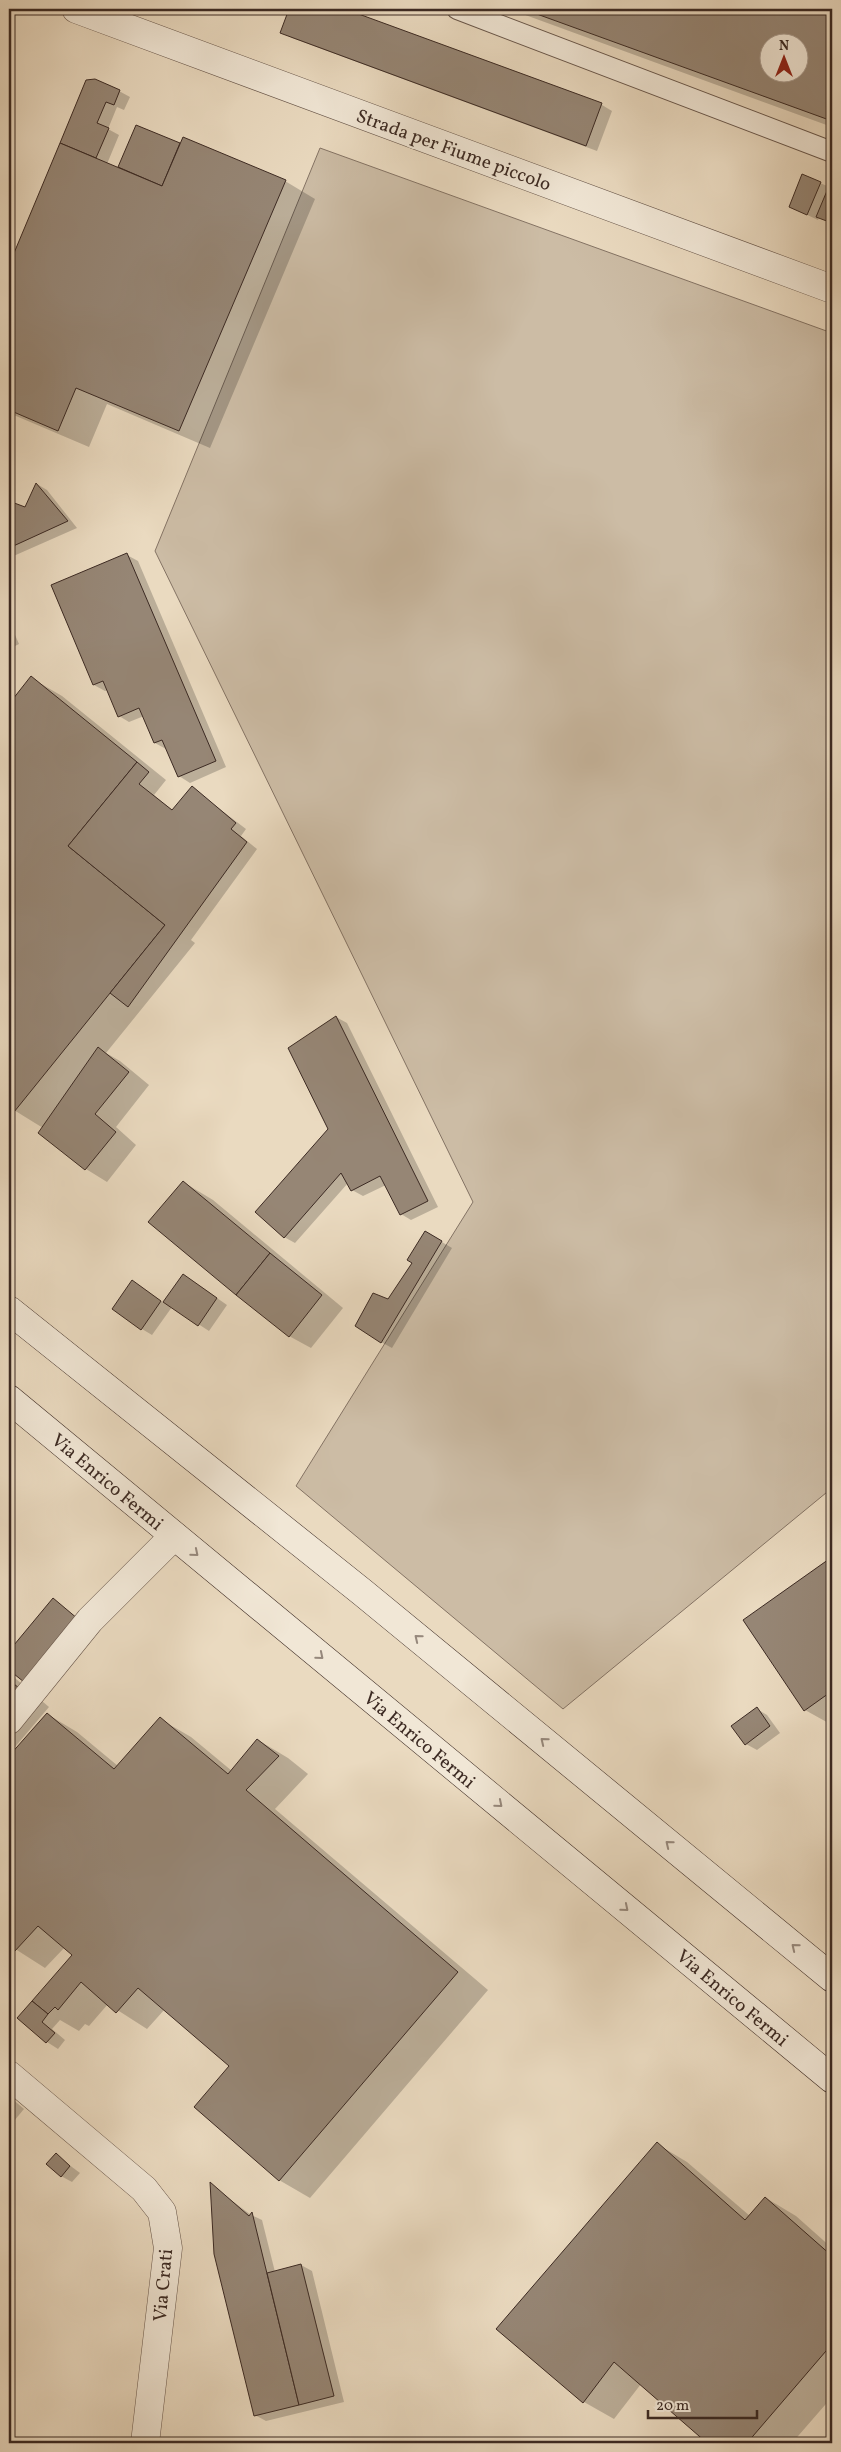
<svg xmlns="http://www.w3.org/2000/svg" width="841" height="2452" viewBox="0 0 841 2452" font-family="Vollkorn,serif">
  <rect width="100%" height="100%" fill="#eadac0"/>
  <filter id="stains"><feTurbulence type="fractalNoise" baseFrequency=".004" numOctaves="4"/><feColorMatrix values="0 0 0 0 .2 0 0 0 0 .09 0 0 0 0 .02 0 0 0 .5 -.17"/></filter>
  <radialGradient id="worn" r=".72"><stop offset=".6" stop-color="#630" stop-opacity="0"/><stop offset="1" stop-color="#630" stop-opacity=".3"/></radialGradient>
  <polygon fill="#ccbca5" stroke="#847364" points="320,148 832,333 832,1488 563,1709 296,1486 473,1202 155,551"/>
  <g fill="#0003" fill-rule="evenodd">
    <polygon points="290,9 342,9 602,105 612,111 597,151 292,38 282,32"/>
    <path d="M509,9h323v118zM768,42h30v30h-30z"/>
    <polygon points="87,81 119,91 130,97 124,110 117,107 108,129 119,135 107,164 125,172 120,167 137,127 180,145 285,181 315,199 210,448 107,404 89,447 9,413 9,268"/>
    <polygon points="820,183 832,188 832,224 819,217 818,220 801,212"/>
    <polygon points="37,484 47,490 77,528 9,558 9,502 26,509"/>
    <polygon points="127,555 138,561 226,767 190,783 179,776 166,749 155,743 144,716 129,722 119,716 108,690 105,691 94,685 53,585"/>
    <polygon points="9,621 19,644 9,649"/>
    <polygon points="31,678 62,696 166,780 154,795 173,811 192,788 246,829 241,836 257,849 191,940 195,943 106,1053 120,1061 149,1085 116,1127 136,1145 107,1182 86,1169 39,1133 43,1128 9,1107 9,706"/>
    <polygon points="336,1017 347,1023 438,1207 411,1220 401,1214 386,1185 363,1196 352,1190 348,1183 295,1243 284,1237 330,1129"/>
    <polygon points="183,1182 213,1200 343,1308 311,1348 289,1336"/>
    <polygon points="425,1232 452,1248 392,1348 381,1342 388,1300 413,1263"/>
    <polygon points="132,1281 164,1303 194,1282 227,1305 209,1331 172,1307 152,1335 142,1329"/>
    <polygon points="832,1558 832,1725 805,1710 745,1620"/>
    <polygon points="53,1600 87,1626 25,1681 9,1668 9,1653"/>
    <polygon points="9,1673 49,1707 9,1754"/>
    <polygon points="757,1709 767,1715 780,1733 757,1750 746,1744"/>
    <polygon points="47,1714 77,1732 118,1766 160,1719 191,1737 232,1771 258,1740 288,1758 308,1774 275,1809 488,1990 310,2198 279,2180 230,2066 165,2009 147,2029 108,2004 89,2026 85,2024 79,2031 60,2020 52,2029 65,2040 58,2049 47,2042 19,2018 74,1955 65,1947 45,1968 9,1945 9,1758"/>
    <polygon points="9,2096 24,2109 9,2127"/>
    <polygon points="657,2144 687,2162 750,2216 766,2198 796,2216 832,2248 832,2397 792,2443 709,2443 641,2384 614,2419 584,2402"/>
    <polygon points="56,2155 80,2173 72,2182 61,2176"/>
    <polygon points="211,2185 251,2215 262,2220 275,2272 301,2265 312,2271 344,2402 266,2421 255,2415"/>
  </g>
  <g fill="#968675" stroke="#3c2a23" fill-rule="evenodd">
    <polygon points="289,9 345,9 602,103 586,146 280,33"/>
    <path d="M523,9h309v112zM768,42h30v30h-30z"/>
    <polygon points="95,79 120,90 114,105 106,102 97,123 109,128 96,158 60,143 86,80"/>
    <polygon points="136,125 180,143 162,186 118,167"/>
    <polygon points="183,137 286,180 179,431 76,388 58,431 9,410 9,265 60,143 162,186"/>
    <polygon points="802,174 821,182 807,215 789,207"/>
    <polygon points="829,186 832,187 832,223 816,217"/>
    <polygon points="36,483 68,521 9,548 9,501 25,507"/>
    <polygon points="127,553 216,761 178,777 162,740 154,743 139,708 118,717 103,681 93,685 51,585"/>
    <polygon points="31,676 137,762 68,846 165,925 14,1112 9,1108 9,704"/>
    <polygon points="137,762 149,772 139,784 172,810 192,786 236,823 231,829 247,842 128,1007 110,993 165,925 68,846"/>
    <polygon points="336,1016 428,1201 400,1215 380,1176 351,1191 341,1173 284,1238 255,1212 328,1129 288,1048"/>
    <polygon points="98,1047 129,1072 95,1114 116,1132 85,1170 38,1133"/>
    <polygon points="183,1181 270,1253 236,1295 148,1222"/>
    <polygon points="425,1231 442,1241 381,1343 355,1326 373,1293 388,1299 412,1263 407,1260"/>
    <polygon points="270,1253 322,1295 289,1337 236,1295"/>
    <polygon points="183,1274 217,1298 198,1326 163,1302"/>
    <polygon points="132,1280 161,1301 141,1330 112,1309"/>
    <polygon points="832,1557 832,1691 804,1711 743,1620"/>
    <polygon points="53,1598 78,1619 24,1682 9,1670 9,1651"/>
    <polygon points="9,1680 19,1688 9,1701"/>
    <polygon points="757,1707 770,1726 745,1745 731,1726"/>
    <polygon points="47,1713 114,1769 160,1717 228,1774 257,1739 279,1756 246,1790 458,1972 279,2181 194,2107 229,2066 138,1988 116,2013 81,1982 58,2010 55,2007 48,2014 32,2001 72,1955 38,1926 14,1952 9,1947 9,1756"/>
    <polygon points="32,2001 48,2014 42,2022 55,2033 46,2043 17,2018"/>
    <polygon points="657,2142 745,2220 765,2197 832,2256 832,2344 747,2443 707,2443 614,2362 583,2403 496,2329"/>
    <polygon points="56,2153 70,2166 61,2177 46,2164"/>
    <polygon points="210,2182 249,2216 252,2212 299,2405 254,2416 214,2254"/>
    <polygon points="301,2264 334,2396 299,2405 267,2273"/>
  </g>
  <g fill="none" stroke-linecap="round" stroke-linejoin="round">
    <defs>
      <polyline id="lane" points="457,9 832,152"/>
      <g id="street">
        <polyline points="76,9 832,289"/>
        <polyline points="9,1720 90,1620 174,1536"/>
        <polyline points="9,2075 144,2189 162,2212 168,2248 145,2443"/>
      </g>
      <g id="secondary">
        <polyline points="9,1310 362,1592 832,1978"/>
        <polyline points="9,1399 832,2079"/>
      </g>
    </defs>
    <use href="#lane" stroke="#68564a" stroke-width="22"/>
    <use href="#street" stroke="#68564a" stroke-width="29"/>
    <use href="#secondary" stroke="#3c2a23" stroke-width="29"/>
    <use href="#lane" stroke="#f1e7d6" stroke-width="20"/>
    <use href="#street" stroke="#f1e7d6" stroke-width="28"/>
    <use href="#secondary" stroke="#f1e7d6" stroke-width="28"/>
  </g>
  <defs><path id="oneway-chevron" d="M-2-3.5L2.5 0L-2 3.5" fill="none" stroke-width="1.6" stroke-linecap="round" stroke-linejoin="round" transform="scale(1.25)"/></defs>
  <g stroke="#96887c">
    <use href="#oneway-chevron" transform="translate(195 1553) rotate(40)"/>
    <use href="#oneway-chevron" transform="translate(418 1638) rotate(-141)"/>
    <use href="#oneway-chevron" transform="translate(320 1656) rotate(40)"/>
    <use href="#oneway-chevron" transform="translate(544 1741) rotate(-141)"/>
    <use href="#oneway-chevron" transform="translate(499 1804) rotate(40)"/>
    <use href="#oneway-chevron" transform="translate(669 1844) rotate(-141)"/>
    <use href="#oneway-chevron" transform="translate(625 1908) rotate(40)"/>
    <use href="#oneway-chevron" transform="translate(795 1947) rotate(-141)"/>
  </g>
  <g text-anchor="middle" stroke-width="4.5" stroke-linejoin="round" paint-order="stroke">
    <g font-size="19" fill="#3c2a23" stroke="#f1e7d6">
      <text transform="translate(454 149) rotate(20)" y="7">Strada per Fiume piccolo</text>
      <text transform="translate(108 1481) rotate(40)" y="7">Via Enrico Fermi</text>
      <text transform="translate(420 1739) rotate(40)" y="7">Via Enrico Fermi</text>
      <text transform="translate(733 1997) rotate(40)" y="7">Via Enrico Fermi</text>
      <text transform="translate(162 2285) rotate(-85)" y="7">Via Crati</text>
    </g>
  </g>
  <rect width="841" height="2452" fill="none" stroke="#eadac0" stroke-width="30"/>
  <rect x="10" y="10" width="821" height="2432" fill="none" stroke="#3c2a23" stroke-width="2.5"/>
  <rect x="15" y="15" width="811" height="2422" fill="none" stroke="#3c2a23"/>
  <g transform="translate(784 58)"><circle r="24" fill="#f1e7d6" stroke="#a99b8e"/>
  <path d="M0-4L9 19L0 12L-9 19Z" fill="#8f2418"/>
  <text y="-8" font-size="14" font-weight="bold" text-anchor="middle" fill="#3c2a23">N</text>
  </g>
  <path d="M648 2410v8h109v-8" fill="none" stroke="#3c2a23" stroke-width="2.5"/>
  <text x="656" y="2410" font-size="15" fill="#3c2a23" stroke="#f1e7d6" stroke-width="4" paint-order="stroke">20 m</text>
  <rect width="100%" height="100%" filter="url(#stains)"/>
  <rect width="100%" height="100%" fill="url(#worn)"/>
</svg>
